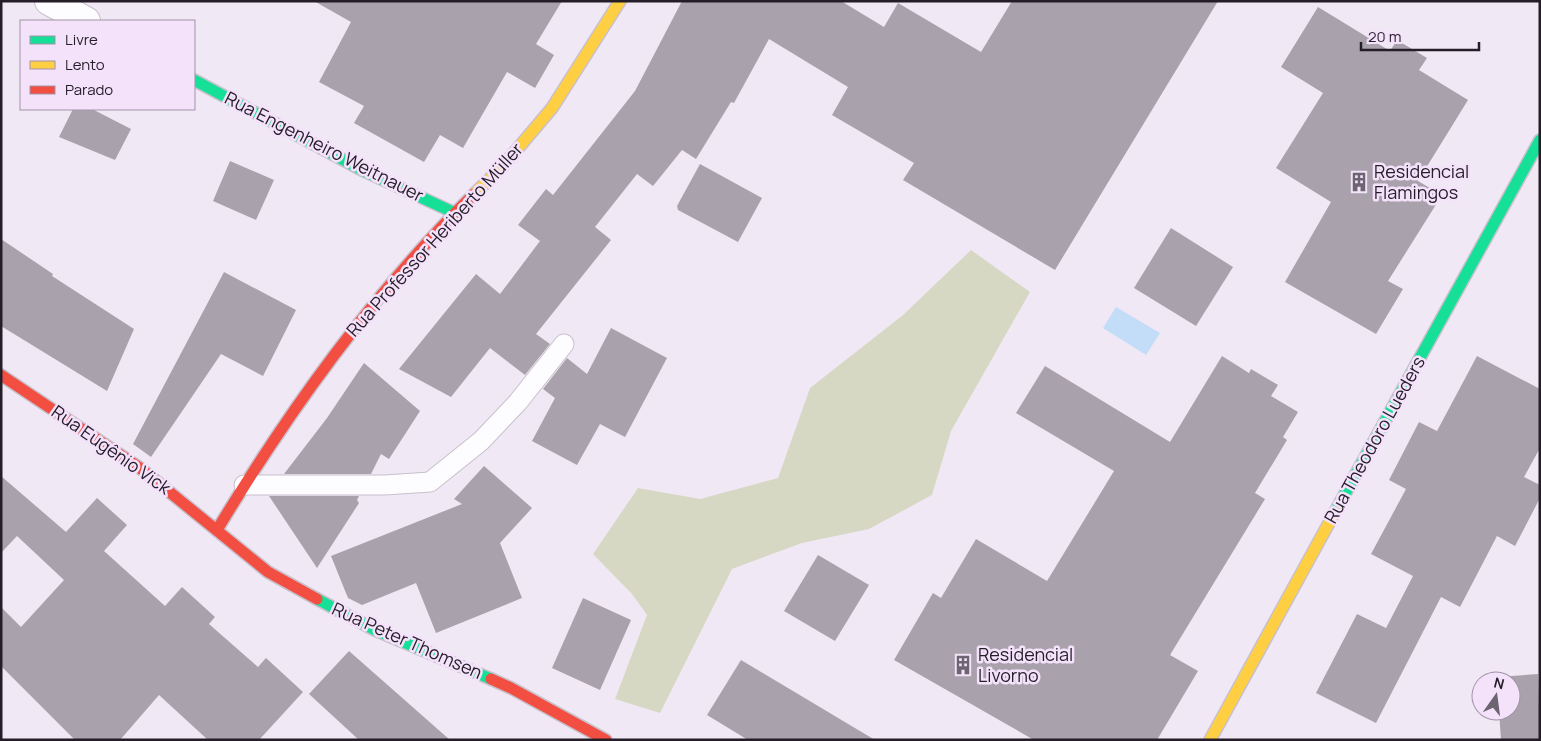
<svg xmlns="http://www.w3.org/2000/svg" width="1541" height="741" viewBox="0 0 1541 741" font-family="Manrope,sans-serif">
  <rect width="100%" height="100%" fill="#f1e8f5"/>
  <polygon fill="#d7d8c4" points="971,250 1030,292 951,431 932,495 869,529 802,543 732,569 660,713 615,699 647,615 632,594 593,554 638,488 700,499 778,478 810,388 903,315"/>
  <polygon fill="#c3dcf7" points="1116,307 1160,333 1146,355 1103,328"/>
  <g fill="#a9a2ac">
    <polygon points="314,1 562,1 536,44 554,55 535,88 507,72 463,148 440,135 424,162 354,123 364,106 319,82 351,22"/>
    <polygon points="682,1 841,1 884,27 898,3 981,52 1012,1 1218,1 1055,270 903,180 914,163 832,115 848,87 769,39 734,103 731,102 696,159 682,150 653,186 637,174 595,227 611,240 536,334 550,344 525,375 490,348 451,397 399,369 476,274 500,294 540,241 518,225 546,189 553,195 635,91"/>
    <polygon points="1318,7 1390,51 1397,40 1427,58 1419,70 1468,100 1418,181 1442,195 1388,281 1403,289 1376,334 1285,282 1331,202 1276,168 1323,93 1281,67"/>
    <polygon points="73,109 92,109 131,129 115,160 59,137"/>
    <polygon points="230,161 274,180 256,220 213,201"/>
    <polygon points="700,164 762,198 738,242 678,210 677,206"/>
    <polygon points="1171,228 1233,267 1196,326 1134,288"/>
    <polygon points="1,239 53,274 52,276 134,329 107,391 1,326"/>
    <polygon points="224,272 296,310 263,376 221,354 151,457 133,444"/>
    <polygon points="611,328 667,358 625,437 600,424 577,465 532,441 555,398 543,389 567,358 587,374"/>
    <polygon points="1222,356 1249,373 1251,369 1278,385 1271,396 1298,412 1283,437 1287,440 1255,493 1265,499 1170,655 1198,671 1157,740 1034,740 894,660 933,593 941,598 976,539 1047,581 1114,471 1016,413 1045,366 1170,442"/>
    <polygon points="1477,356 1540,389 1540,448 1524,477 1540,485 1540,498 1515,546 1497,536 1460,607 1441,597 1376,723 1316,693 1357,614 1386,628 1413,576 1371,554 1406,489 1389,480 1419,422 1437,431"/>
    <polygon points="364,363 420,411 389,459 381,454 371,474 284,474 327,418"/>
    <polygon points="484,466 532,508 500,543 522,598 436,633 416,583 362,605 348,598 331,556 462,504 454,499"/>
    <polygon points="1,476 66,532 97,498 127,525 104,551 165,606 182,587 215,617 209,624 258,667 266,658 303,692 259,740 208,740 159,695 120,740 75,740 1,666 1,607 21,627 64,580 17,536 1,553"/>
    <polygon points="269,496 359,496 357,500 359,503 317,568"/>
    <polygon points="818,555 869,585 835,641 784,611"/>
    <polygon points="583,598 631,620 600,690 552,668"/>
    <polygon points="349,651 450,740 359,740 309,694"/>
    <polygon points="741,660 875,740 748,740 707,715"/>
    <polygon points="1538,674 1540,740 1501,740 1499,711 1511,711 1511,681 1497,681 1497,677"/>
  </g>
  <g fill="none" stroke-linecap="round" stroke-linejoin="round">
    <defs>
      <polyline id="lane" points="244,485 385,485 430,482 481,441 518,402 564,344"/>
      <polyline id="street" points="49,1 86,21"/>
      <g id="fast">
        <polyline points="194,80 364,171 455,213"/>
        <polyline points="1335,512 1540,140"/>
        <polyline points="317,599 375,630 491,679"/>
      </g>
      <g id="slow">
        <polyline points="474,194 503,166 552,108 620,1"/>
        <polyline points="1210,740 1335,512"/>
      </g>
      <g id="jam">
        <polyline points="1,375 140,468 268,572 317,599"/>
        <path d="M217,530c73,-121 156,-237 257,-336"/>
        <polyline points="491,679 511,688 606,740"/>
      </g>
    </defs>
    <use href="#lane" stroke="#c8c0cc" stroke-width="21"/>
    <use href="#street" stroke="#c8c0cc" stroke-width="30"/>
    <use href="#fast" stroke="#c8c0cc" stroke-width="14"/>
    <use href="#slow" stroke="#c8c0cc" stroke-width="14"/>
    <use href="#jam" stroke="#c8c0cc" stroke-width="14"/>
    <use href="#lane" stroke="#fdfcfe" stroke-width="19"/>
    <use href="#street" stroke="#fdfcfe" stroke-width="28"/>
    <use href="#fast" stroke="#16e098" stroke-width="11"/>
    <use href="#slow" stroke="#ffcf43" stroke-width="11"/>
    <use href="#jam" stroke="#f24e42" stroke-width="11"/>
  </g>
  <defs>
    <symbol id="building-bare" viewBox="-9 -9 18 18"><path d="M-4-6H4V6H1V3H-1V6H-4ZM-2.5-4.3h1.7v1.8h-1.7ZM.8-4.3h1.7v1.8H.8ZM-2.5-1h1.7V.8h-1.7ZM.8-1h1.7V.8H.8Z" fill="#6c6470" stroke="#f4e2fb" stroke-width="2.5" paint-order="stroke"/></symbol>
  </defs>
  <g fill-rule="evenodd">
    <use href="#building-bare" x="1345" y="168" width="28" height="28"/>
    <use href="#building-bare" x="949" y="651" width="28" height="28"/>
  </g>
  <g text-anchor="middle" stroke-width="5" stroke-linejoin="round" paint-order="stroke">
    <g font-size="18" fill="#251d28" stroke="#f4e2fb">
      <text transform="translate(324 147) rotate(27)" y="6">Rua Engenheiro Weitnauer</text>
      <text transform="translate(435 240) rotate(-48)" y="6">Rua Professor Heriberto Müller</text>
      <text transform="translate(1375 440) rotate(-61)" y="6">Rua Theodoro Lueders</text>
      <text transform="translate(111 450) rotate(35)" y="6">Rua Eugênio Vick</text>
      <text transform="translate(407 641) rotate(24)" y="6">Rua Peter Thomsen</text>
    </g>
    <g font-size="18" fill="#251d28" stroke="#f4e2fb" text-anchor="start">
      <text x="1374" y="178">Residencial<tspan x="1374" dy="21">Flamingos</tspan></text>
      <text x="978" y="661">Residencial<tspan x="978" dy="21">Livorno</tspan></text>
    </g>
  </g>
  <rect width="1541" height="741" fill="none" stroke="#251d28" stroke-width="5"/>
  <rect x="20" y="20" width="175" height="90" fill="#f4e2fb" stroke="#a193a7"/>
  <rect x="30" y="36" width="25" height="8" fill="#16e098" stroke="#a193a7"/>
  <text x="65" y="45" font-size="15" fill="#251d28">Livre</text>
  <rect x="30" y="61" width="25" height="8" fill="#ffcf43" stroke="#a193a7"/>
  <text x="65" y="70" font-size="15" fill="#251d28">Lento</text>
  <rect x="30" y="86" width="25" height="8" fill="#f24e42" stroke="#a193a7"/>
  <text x="65" y="95" font-size="15" fill="#251d28">Parado</text>
  <g transform="translate(1496 696) rotate(14)"><circle r="24" fill="#f4e2fb" stroke="#a193a7"/>
  <path d="M0-4L9 19L0 12L-9 19Z" fill="#6c6470"/>
  <text y="-8" font-size="14" font-weight="bold" text-anchor="middle" fill="#251d28">N</text>
  </g>
  <path d="M1361 42v8h118v-8" fill="none" stroke="#251d28" stroke-width="2.5"/>
  <text x="1368" y="42" font-size="15" fill="#251d28" stroke="#f4e2fb" stroke-width="4" paint-order="stroke">20 m</text>
</svg>
